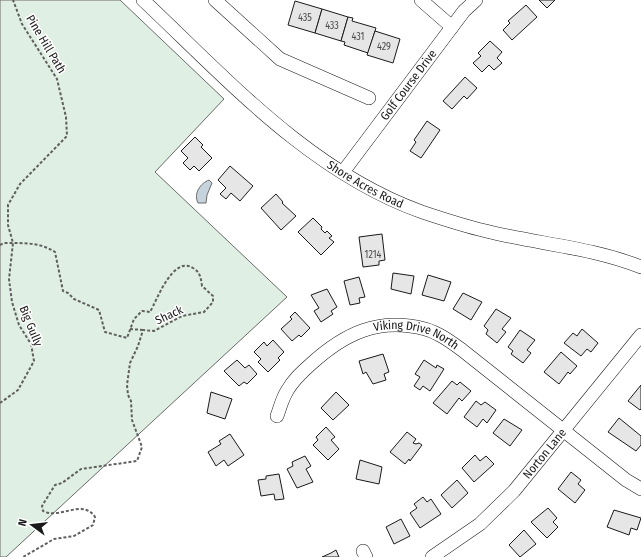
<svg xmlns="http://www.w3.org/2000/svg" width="641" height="557" viewBox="0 0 641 557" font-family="'Fira Sans Condensed',sans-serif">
  <rect width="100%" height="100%" fill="#fff"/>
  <polygon fill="#e0efe3" stroke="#6a6a6a" points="0,0 120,0 224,99 155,172 287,297 6,557 0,557"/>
  <path fill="#c6d2dc" stroke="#6a6a6a" d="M209,180l3,3 -5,12 -1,8h-8c-5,-10 3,-20 11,-23z"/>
  <g fill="#e6e6e6" stroke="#1a1a1a">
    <polygon points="539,0 555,0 547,8"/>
    <polygon points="295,1 322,9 315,33 288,25"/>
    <polygon points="526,5 537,17 512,40 503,30 510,23 508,21"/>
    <polygon points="322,9 348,17 341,41 315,33"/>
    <polygon points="348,17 353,18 352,21 376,28 368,53 344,45 345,42 341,41"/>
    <polygon points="375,31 400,39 393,63 367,55"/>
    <polygon points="490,41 502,52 497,58 502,63 494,70 489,65 482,72 473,63 481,56 478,53"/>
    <polygon points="465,77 477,88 467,99 464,96 452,109 443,101"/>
    <polygon points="427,121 440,130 421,158 410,151 416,142 414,140"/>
    <polygon points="195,137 203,145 201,147 212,158 199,171 194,166 190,170 183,163 188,158 181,151"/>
    <polygon points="230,166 253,186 240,201 231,193 226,199 220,194 226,188 218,180"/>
    <polygon points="276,194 283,202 282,203 296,216 281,230 261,208"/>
    <polygon points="313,218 322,227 321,229 325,233 327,231 332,236 329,238 334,242 321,255 298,232"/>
    <polygon points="382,234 385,260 379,261 379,265 363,267 359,237"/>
    <polygon points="393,273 414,276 411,294 391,289"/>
    <polygon points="428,275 451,282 444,301 422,295"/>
    <polygon points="359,277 365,297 359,298 360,303 350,305 344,281"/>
    <polygon points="327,289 337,307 331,311 333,314 321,322 314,311 319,308 311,295"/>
    <polygon points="463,293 482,302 471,320 453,309"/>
    <polygon points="496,309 511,318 502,329 506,332 497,343 486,334 488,330 484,326"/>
    <polygon points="295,312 310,328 301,337 299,335 292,341 281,329 292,319 290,317"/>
    <polygon points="582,329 598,343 591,352 587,349 581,356 564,343 573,333 577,336"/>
    <polygon points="520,330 535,340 527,350 531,353 523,363 511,354 513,351 508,347"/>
    <polygon points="273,340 284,352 278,358 280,360 268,372 258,362 261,359 254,352 264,342 267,346"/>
    <polygon points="561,352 577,366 570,374 568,372 559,384 544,372"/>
    <polygon points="383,354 389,372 384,374 386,380 373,384 366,372 363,374 359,361"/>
    <polygon points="237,360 245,368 249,365 257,374 247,384 244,382 239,386 224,371"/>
    <polygon points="424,360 436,368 437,365 444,369 430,391 423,386 420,390 414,386 420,377 415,374"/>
    <polygon points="452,381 457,385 460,382 471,391 462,401 459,398 447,414 433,403"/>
    <polygon points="641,385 641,409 640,410 628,401"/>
    <polygon points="211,392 232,399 225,419 207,413"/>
    <polygon points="336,392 349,405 333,420 321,408"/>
    <polygon points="476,401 481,405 485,402 496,410 487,423 483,419 477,427 464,417"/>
    <polygon points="619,418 641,436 641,445 636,451 608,432"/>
    <polygon points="504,419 522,430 510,446 493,433"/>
    <polygon points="326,427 335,437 331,440 339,449 328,460 313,445 318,440 316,437"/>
    <polygon points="407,432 416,439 413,443 416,444 419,443 422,445 410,461 409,459 405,464 390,452"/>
    <polygon points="230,434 244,455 228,466 224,460 216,466 208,452 221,444 219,441"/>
    <polygon points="475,455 480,461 486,456 494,464 474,482 462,468"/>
    <polygon points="305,456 311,466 306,469 313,482 297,488 287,469 293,466 292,462"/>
    <polygon points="360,460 382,467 379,484 356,479"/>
    <polygon points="571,472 581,480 578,484 585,490 575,503 558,489"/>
    <polygon points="279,474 284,499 275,500 274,494 261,496 258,480 266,479 266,476"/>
    <polygon points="457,480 468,493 452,508 441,495"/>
    <polygon points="423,497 427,502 431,499 441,514 420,528 410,513 417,508 414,504"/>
    <polygon points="548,508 557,518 553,522 558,527 547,538 531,522"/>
    <polygon points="614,510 641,518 637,530 631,528 629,535 607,527"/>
    <polygon points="401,519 410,536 394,544 386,527"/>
    <polygon points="524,530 536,544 520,557 509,545"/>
    <polygon points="336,550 339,557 322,557 331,553"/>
  </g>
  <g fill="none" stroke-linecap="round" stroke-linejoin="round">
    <defs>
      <g id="minor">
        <path id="s1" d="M143,0c84,79 167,172 279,212 21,7 42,14 64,19 51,13 105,16 155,36"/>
        <polyline points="215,0 280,59 369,98"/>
        <polyline points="421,0 452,27"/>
        <path id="s2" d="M343,172l121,-161 12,-11"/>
        <path id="s3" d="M277,416c3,-8 5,-17 10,-25 6,-11 15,-19 24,-27 34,-31 68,-47 114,-35 14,4 26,13 37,21l164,130 15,9"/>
        <polyline points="363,551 366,557"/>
        <path id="s4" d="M432,557l48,-33 34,-33 127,-156"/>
      </g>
    </defs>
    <use href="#minor" stroke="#1a1a1a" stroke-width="14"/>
    <g stroke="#5f5f5f" stroke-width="2" stroke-dasharray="3 2" stroke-linecap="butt">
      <path d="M0,245l4,-2c18,0 36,-1 51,9l8,39 5,2 6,6 25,11 6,22 22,6 7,-19 8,-8 8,1c7,-12 23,-57 43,-44 7,4 8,10 9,18l11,10v6l-9,10 -22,4 -28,15 -11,-1 -5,16 -8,17 -3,22 1,10 3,6 1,19 10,27 -5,14 -56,8 -19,14 -7,2 -13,21 1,5c16,9 40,-13 52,6l-2,8 -19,11 -20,3 -31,18"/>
      <polyline points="130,329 143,330"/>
      <polyline points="0,403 18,390 34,361 31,344 19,325 12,302 9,279 13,243 8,225 8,205 20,184 67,136 66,117 57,79 22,24 13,0"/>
    </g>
    <use href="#minor" stroke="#fff" stroke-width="13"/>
  </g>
  <g text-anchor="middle" stroke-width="3" stroke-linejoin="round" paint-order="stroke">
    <g font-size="10" fill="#4d4d4d">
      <text x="305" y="21">435</text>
      <text x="332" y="29">433</text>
      <text x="358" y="40">431</text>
      <text x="384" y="50">429</text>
      <text x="373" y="258">1214</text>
    </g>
    <g font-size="12" fill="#1a1a1a" stroke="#fff">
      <text transform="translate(46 44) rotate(59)" y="4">Pine Hill Path</text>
      <text dy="4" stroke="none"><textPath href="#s2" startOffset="109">Golf Course Drive</textPath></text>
      <text dy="4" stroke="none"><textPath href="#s1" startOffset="290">Shore Acres Road</textPath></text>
      <text transform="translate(169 315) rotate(-25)" y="4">Shack</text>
      <text transform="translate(31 326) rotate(68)" y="4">Big Gully</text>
      <text dy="4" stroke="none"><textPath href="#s3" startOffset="181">Viking Drive North</textPath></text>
      <text dy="4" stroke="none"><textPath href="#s4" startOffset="154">Norton Lane</textPath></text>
    </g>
  </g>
  <g transform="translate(32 525) rotate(285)" stroke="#ffffff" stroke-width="3" paint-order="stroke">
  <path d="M0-3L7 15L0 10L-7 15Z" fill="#1a1a1a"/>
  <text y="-6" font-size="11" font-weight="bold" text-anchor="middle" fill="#1a1a1a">N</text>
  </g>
</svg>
